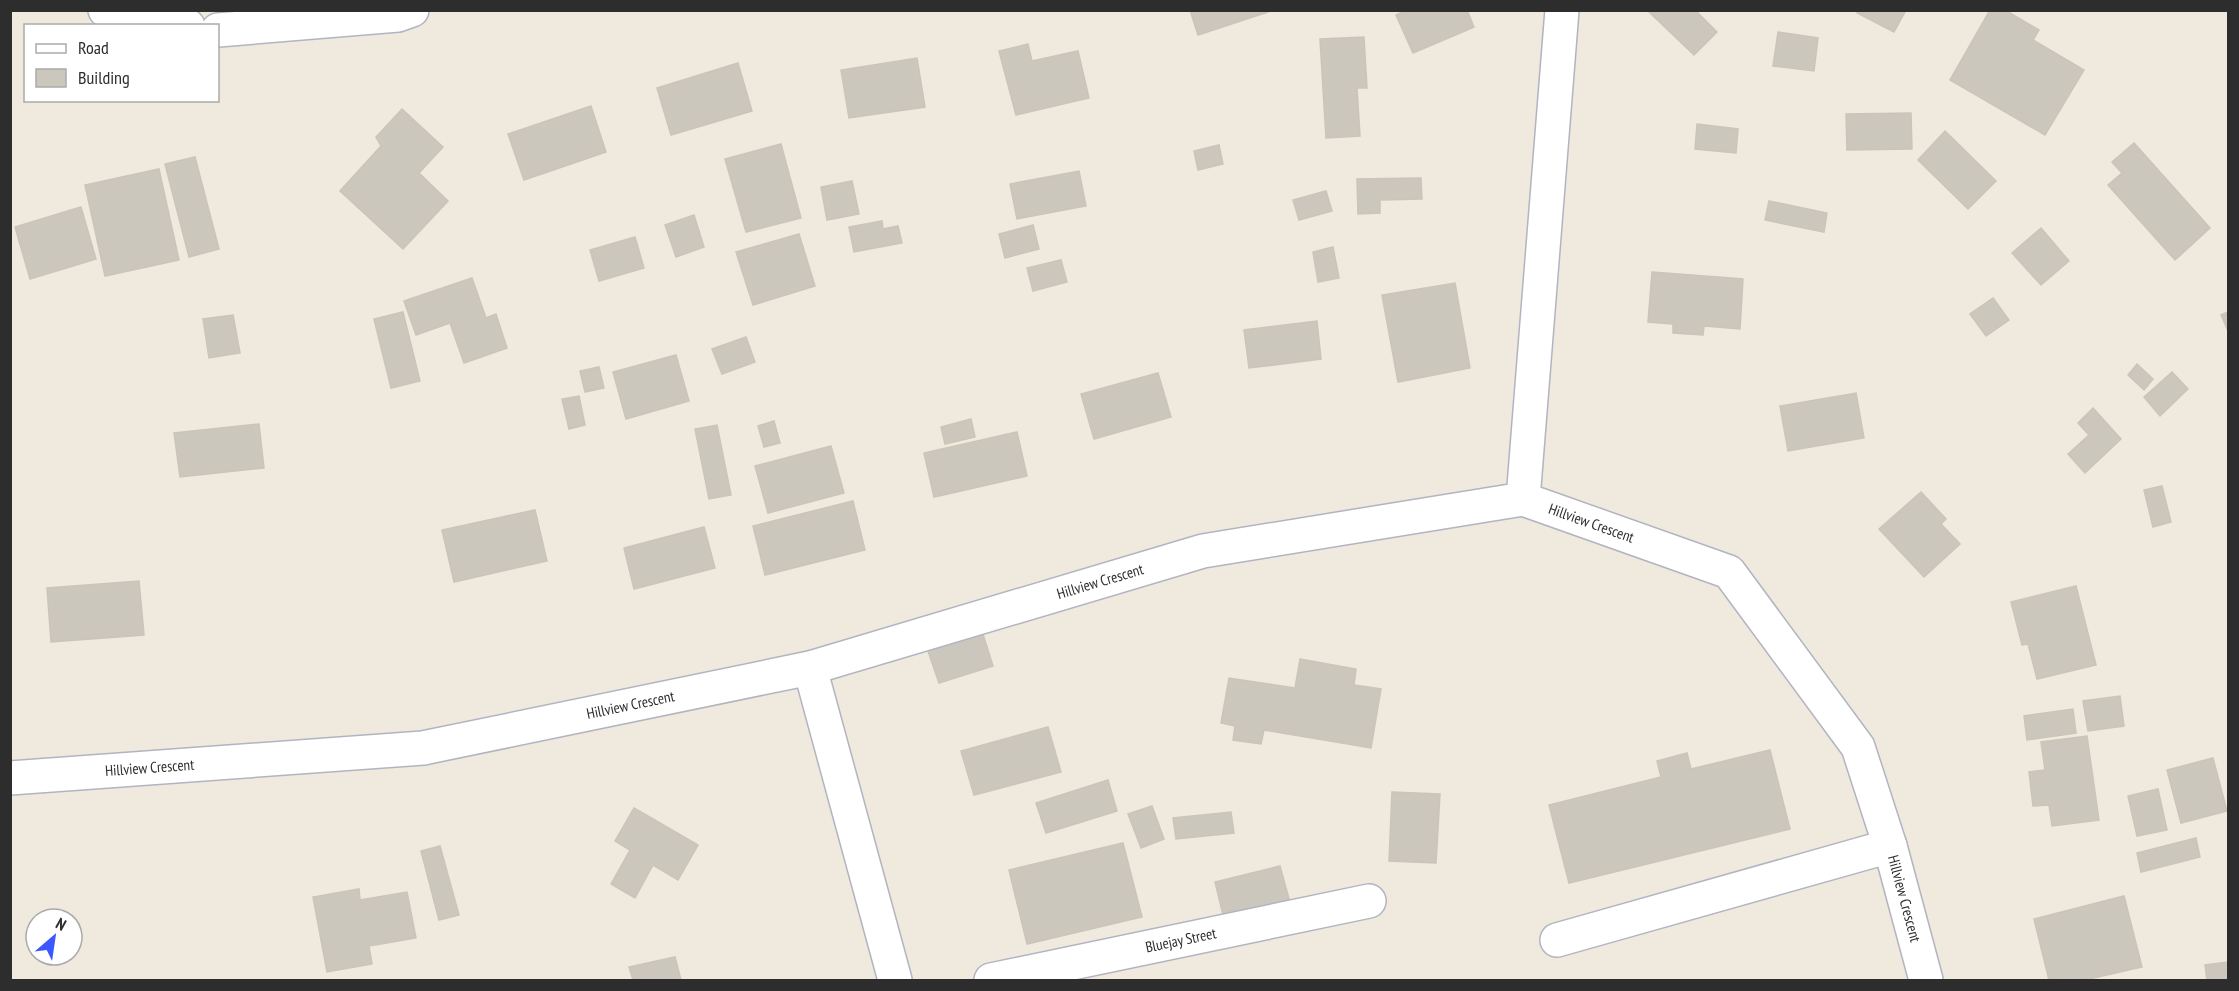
<svg xmlns="http://www.w3.org/2000/svg" width="2239" height="991" viewBox="0 0 2239 991" font-family="'PT Sans Narrow',sans-serif">
  <rect width="100%" height="100%" fill="#efe9de"/>
  <g fill="#cbc7bd" stroke="#cbc5b7" stroke-width="1.5">
    <polygon points="1190,10 1267,10 1268,12 1198,35"/>
    <polygon points="1406,10 1467,10 1474,27 1413,53 1396,15"/>
    <polygon points="1647,10 1695,10 1717,32 1694,55"/>
    <polygon points="1858,10 1906,10 1894,32 1857,13"/>
    <polygon points="1990,10 2005,10 2039,30 2033,40 2084,70 2045,135 1950,80"/>
    <polygon points="1778,32 1818,38 1814,71 1773,66"/>
    <polygon points="1364,37 1367,88 1357,88 1360,136 1326,138 1320,39"/>
    <polygon points="1028,44 1032,61 1078,51 1089,98 1016,115 999,51"/>
    <polygon points="917,58 925,107 849,118 841,70"/>
    <polygon points="738,63 752,111 671,135 657,88"/>
    <polygon points="591,106 606,152 524,180 508,134"/>
    <polygon points="402,109 443,147 419,173 448,201 403,249 340,191 381,146 376,137"/>
    <polygon points="1911,113 1912,149 1847,150 1846,114"/>
    <polygon points="1697,124 1738,129 1736,153 1695,149"/>
    <polygon points="1945,131 1996,181 1968,209 1918,160"/>
    <polygon points="2134,143 2210,228 2175,260 2108,185 2122,173 2112,162"/>
    <polygon points="781,144 801,218 746,232 725,159"/>
    <polygon points="1219,145 1223,164 1198,170 1194,151"/>
    <polygon points="195,157 219,249 189,257 165,164"/>
    <polygon points="159,169 179,260 105,276 85,185"/>
    <polygon points="1079,171 1086,206 1017,219 1010,184"/>
    <polygon points="1421,178 1422,199 1380,200 1380,213 1358,214 1357,179"/>
    <polygon points="852,181 859,214 827,220 821,187"/>
    <polygon points="1326,191 1332,211 1299,220 1293,200"/>
    <polygon points="1769,201 1827,213 1824,232 1765,220"/>
    <polygon points="81,207 96,259 30,279 15,227"/>
    <polygon points="694,215 704,247 676,257 665,225"/>
    <polygon points="882,221 883,229 898,226 902,243 854,252 849,227"/>
    <polygon points="1033,225 1039,249 1005,258 999,234"/>
    <polygon points="2041,228 2069,261 2041,285 2012,253"/>
    <polygon points="799,234 815,286 753,305 736,252"/>
    <polygon points="635,237 644,268 599,281 590,250"/>
    <polygon points="1333,247 1339,278 1318,282 1313,252"/>
    <polygon points="1061,260 1067,282 1033,291 1027,268"/>
    <polygon points="1652,272 1743,279 1740,329 1704,326 1703,335 1673,333 1673,324 1648,322"/>
    <polygon points="472,278 486,318 496,314 507,348 464,363 450,323 416,335 404,301"/>
    <polygon points="1455,283 1470,368 1398,382 1382,295"/>
    <polygon points="1993,298 2009,320 1986,336 1970,314"/>
    <polygon points="403,312 420,381 391,388 374,319"/>
    <polygon points="2228,312 2228,331 2221,315"/>
    <polygon points="233,315 240,353 209,358 203,319"/>
    <polygon points="1317,321 1321,359 1249,368 1244,330"/>
    <polygon points="746,337 755,362 722,374 712,349"/>
    <polygon points="676,355 689,401 626,419 613,372"/>
    <polygon points="2137,364 2153,379 2144,390 2128,375"/>
    <polygon points="599,367 604,388 585,392 580,371"/>
    <polygon points="2172,372 2188,389 2160,416 2144,397"/>
    <polygon points="1158,373 1171,417 1094,439 1081,394"/>
    <polygon points="1856,393 1864,438 1788,451 1780,406"/>
    <polygon points="579,396 585,425 569,429 562,399"/>
    <polygon points="2093,408 2121,439 2085,473 2068,454 2089,435 2078,423"/>
    <polygon points="971,419 975,437 945,444 941,427"/>
    <polygon points="774,421 780,443 764,447 758,426"/>
    <polygon points="259,424 264,468 180,477 174,433"/>
    <polygon points="717,425 731,495 709,499 695,429"/>
    <polygon points="1017,432 1027,476 934,497 924,453"/>
    <polygon points="831,446 844,493 768,513 755,466"/>
    <polygon points="2162,486 2171,522 2153,527 2144,490"/>
    <polygon points="1921,492 1946,519 1941,524 1960,544 1924,577 1879,529"/>
    <polygon points="853,501 865,550 765,575 753,526"/>
    <polygon points="535,510 547,561 454,582 442,530"/>
    <polygon points="704,527 715,568 634,589 624,548"/>
    <polygon points="139,581 144,635 51,642 47,588"/>
    <polygon points="2076,586 2096,665 2037,679 2028,644 2022,645 2011,602"/>
    <polygon points="982,631 993,666 939,683 927,648"/>
    <polygon points="1300,659 1356,669 1354,685 1381,689 1371,748 1264,730 1261,744 1233,740 1235,726 1221,723 1229,678 1295,688"/>
    <polygon points="2120,696 2124,726 2088,731 2083,701"/>
    <polygon points="2073,709 2076,733 2027,740 2024,716"/>
    <polygon points="1048,727 1061,772 974,795 961,751"/>
    <polygon points="2087,736 2099,820 2052,826 2049,805 2033,806 2029,772 2045,770 2041,742"/>
    <polygon points="1770,750 1790,829 1569,883 1549,805 1661,777 1657,761 1687,753 1691,769"/>
    <polygon points="2213,758 2227,811 2181,823 2167,770"/>
    <polygon points="1108,780 1117,811 1046,833 1036,803"/>
    <polygon points="2158,789 2167,830 2137,836 2128,796"/>
    <polygon points="1392,792 1440,794 1436,863 1389,861"/>
    <polygon points="1152,806 1164,839 1141,848 1128,814"/>
    <polygon points="634,808 698,845 678,880 653,865 635,898 611,884 630,850 615,841"/>
    <polygon points="1231,812 1234,833 1176,839 1173,818"/>
    <polygon points="2196,838 2200,857 2141,872 2137,853"/>
    <polygon points="1123,843 1142,917 1027,944 1009,870"/>
    <polygon points="440,846 459,915 439,920 421,851"/>
    <polygon points="1280,866 1291,906 1225,923 1215,882"/>
    <polygon points="359,889 360,900 407,892 416,938 369,946 372,964 327,972 313,897"/>
    <polygon points="2124,896 2142,967 2085,980 2049,980 2034,919"/>
    <polygon points="675,957 681,980 633,980 629,967"/>
    <polygon points="2228,962 2228,980 2207,980 2205,965"/>
  </g>
  <g fill="none" stroke-linecap="round" stroke-linejoin="round">
    <defs>
      <g id="minor">
        <polyline points="105,10 188,26"/>
        <polyline points="218,30 398,15 412,10"/>
        <polyline points="1523,499 1562,10"/>
        <polyline points="810,668 895,980"/>
        <path id="s1" d="M10,778l413,-30 387,-80 393,-117 320,-52 206,73 129,175 32,99 36,134"/>
        <polyline points="1557,940 1890,846"/>
        <path id="s2" d="M991,980l378,-79"/>
      </g>
    </defs>
    <use href="#minor" stroke="#b2b4c1" stroke-width="36"/>
    <use href="#minor" stroke="#fff" stroke-width="33"/>
  </g>
  <g text-anchor="middle" stroke-width="4.5" stroke-linejoin="round" paint-order="stroke">
    <g font-size="15" fill="#2d2d2d" stroke="#fff">
      <text dy="5" stroke="none"><textPath href="#s1" startOffset="1616">Hillview Crescent</textPath></text>
      <text dy="5" stroke="none"><textPath href="#s1" startOffset="1112">Hillview Crescent</textPath></text>
      <text dy="5" stroke="none"><textPath href="#s1" startOffset="626">Hillview Crescent</textPath></text>
      <text dy="5" stroke="none"><textPath href="#s1" startOffset="140">Hillview Crescent</textPath></text>
      <text dy="5" stroke="none"><textPath href="#s1" startOffset="2138">Hillview Crescent</textPath></text>
      <text dy="5" stroke="none"><textPath href="#s2" startOffset="194">Bluejay Street</textPath></text>
    </g>
  </g>
  <rect width="2239" height="991" fill="none" stroke="#2d2d2d" stroke-width="24"/>
  <rect x="24" y="24" width="195" height="78" fill="#ffffff" stroke="#ababab" stroke-width="1.5"/>
  <rect x="36" y="44" width="30" height="9" fill="#ffffff" stroke="#ababab" stroke-width="1.5"/>
  <text x="78" y="54" font-size="18" fill="#2d2d2d">Road</text>
  <rect x="36" y="69" width="30" height="18" fill="#cbc7bd" stroke="#ababab" stroke-width="1.5"/>
  <text x="78" y="84" font-size="18" fill="#2d2d2d">Building</text>
  <g transform="translate(54 937) rotate(29)"><circle r="28" fill="#ffffff" stroke="#ababab" stroke-width="1.5"/>
  <path d="M0-4.5L10 22L0 15L-10 22Z" fill="#3c57ff"/>
  <text y="-9" font-size="16" font-weight="bold" text-anchor="middle" fill="#2d2d2d">N</text>
  </g>
</svg>
